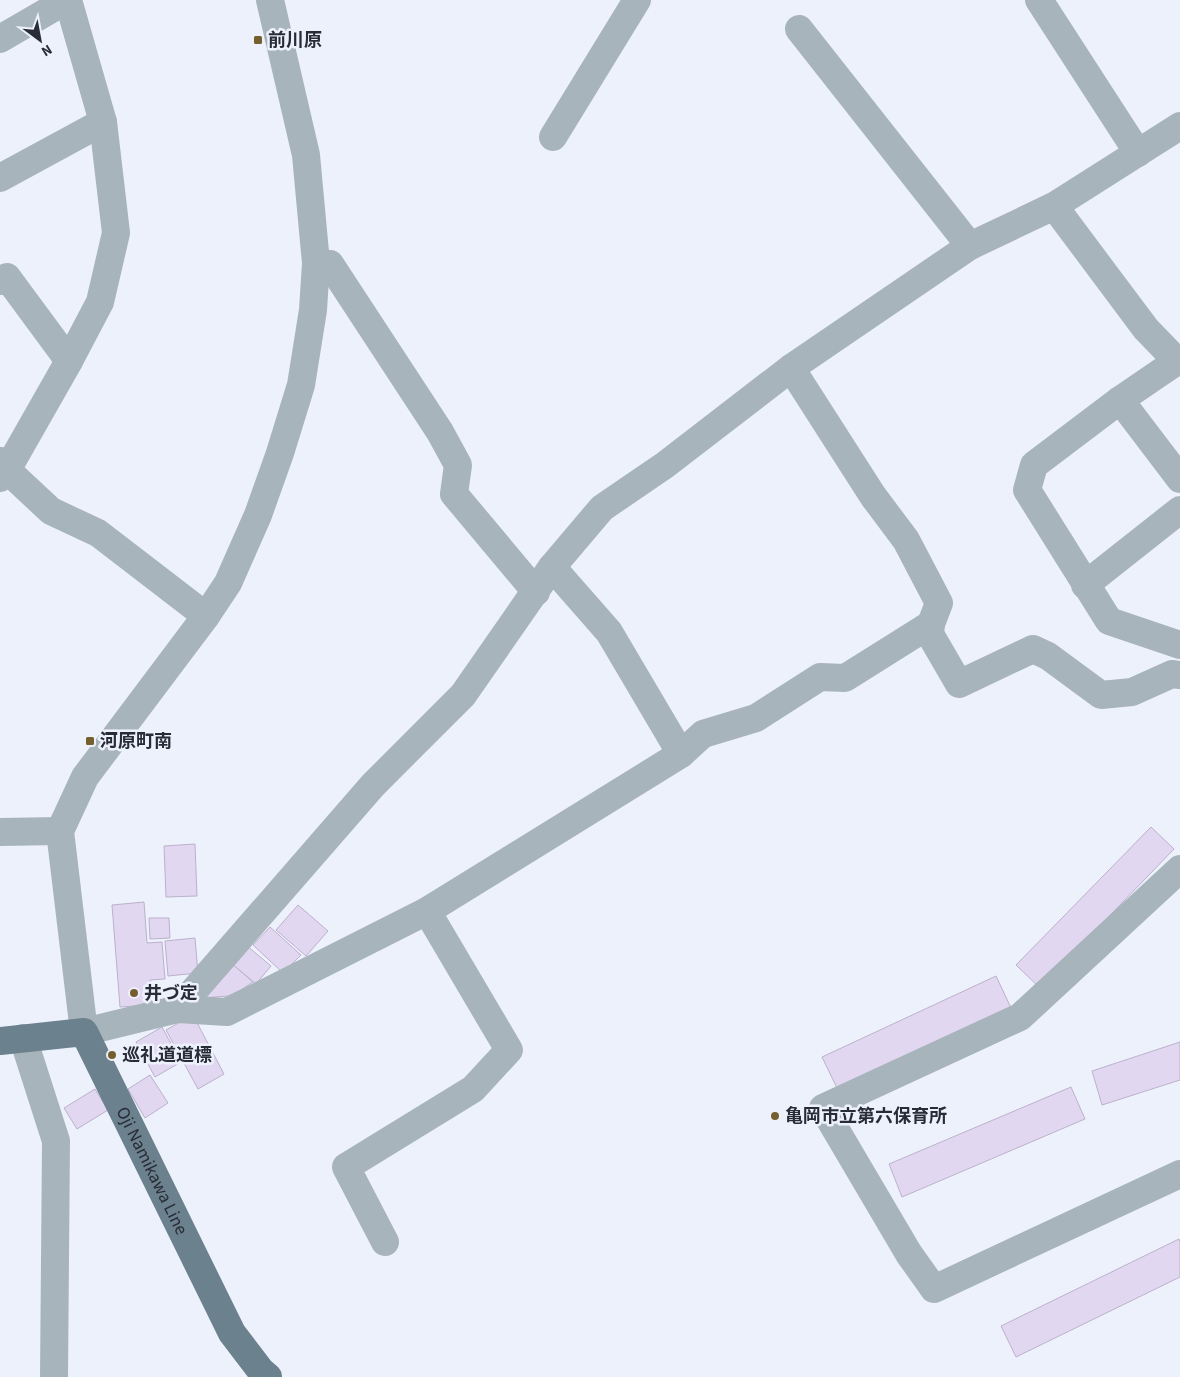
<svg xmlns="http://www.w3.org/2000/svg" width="1180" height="1377" viewBox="0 0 1180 1377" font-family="'Source Sans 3','Noto Sans JP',sans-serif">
  <rect width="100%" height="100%" fill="#edf1fc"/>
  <g fill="#e2d7f1" stroke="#bcb1cb">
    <polygon points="1151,827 1174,849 1040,988 1016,965"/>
    <polygon points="195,844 197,896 166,897 164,846"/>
    <polygon points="144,902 147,943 162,942 165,979 150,980 152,1005 120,1007 112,905"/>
    <polygon points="298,905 328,931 306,956 276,930"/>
    <polygon points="149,918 169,918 170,938 150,939"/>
    <polygon points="270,927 301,955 283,973 253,945"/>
    <polygon points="195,938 198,973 168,976 165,941"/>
    <polygon points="246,945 271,966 256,984 231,963"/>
    <polygon points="231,963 253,982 241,990 228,996 202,998"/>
    <polygon points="996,976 1012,1010 838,1090 822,1057"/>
    <polygon points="193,1015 224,1074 198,1089 166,1030"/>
    <polygon points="162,1027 181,1062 155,1077 136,1042"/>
    <polygon points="1180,1042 1180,1080 1102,1105 1092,1071"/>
    <polygon points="150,1075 168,1103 145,1118 128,1089"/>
    <polygon points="1071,1087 1085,1119 902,1197 889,1164"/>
    <polygon points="95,1089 108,1110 77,1129 64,1108"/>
    <polygon points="1179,1239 1180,1242 1180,1277 1016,1357 1001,1326"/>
  </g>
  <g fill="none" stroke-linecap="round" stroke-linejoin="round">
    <g stroke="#a8b4bb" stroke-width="28">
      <polyline points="270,0 306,155 316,263 313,310 301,385 280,453 258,515 228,583 206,616 85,777 60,831 84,1032 178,1009 227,1012 427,911 681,754 703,734 756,718 820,677 845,678 931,624"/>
      <polyline points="1039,0 1138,153"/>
      <polyline points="799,29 970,246"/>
      <polyline points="0,39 67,0"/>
      <polyline points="553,137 637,0"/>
      <polyline points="0,178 103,122"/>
      <polyline points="1054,206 1146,329 1177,361 1120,400 1034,465 1027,490 1109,621 1180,645"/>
      <polyline points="316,263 330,264 440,432 458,465 454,494 536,592"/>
      <polyline points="0,281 7,277 69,361"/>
      <polyline points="791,368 873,496 906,540 939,603 931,624 930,634 959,684 1033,649 1048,656 1101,695 1132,692 1172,674 1180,675"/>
      <polyline points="1120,400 1180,479"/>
      <polyline points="0,461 7,470 51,511 98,533 206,616"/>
      <polyline points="0,478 7,470 69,361 100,302 116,233 103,122 68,0"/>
      <polyline points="552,567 609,632 681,754"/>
      <polyline points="1085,585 1180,510"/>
      <polyline points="0,832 60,831"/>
      <polyline points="1180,869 1020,1017 823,1108 909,1254 934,1289 1180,1174"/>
      <polyline points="178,1009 373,785 463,695 552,567 602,508 665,465 791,368 970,246 1054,206 1180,126"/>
      <polyline points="23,1038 56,1141 54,1377"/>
      <polyline points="385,1242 346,1167 473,1089 509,1050 427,911"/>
    </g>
    <path stroke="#6b818d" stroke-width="28" id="s1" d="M0,1041l84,-9 148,301 29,38 7,6"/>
  </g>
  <g fill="#765f2f" stroke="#edf1fc" stroke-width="2">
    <rect x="253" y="35" width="10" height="10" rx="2.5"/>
    <rect x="85" y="736" width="10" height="10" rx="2.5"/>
    <circle cx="134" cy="993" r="5"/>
    <circle cx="112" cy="1055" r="5"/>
    <circle cx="775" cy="1116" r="5"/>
  </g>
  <g text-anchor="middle" stroke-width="5" stroke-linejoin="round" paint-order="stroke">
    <g font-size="18" font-weight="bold" fill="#282c36" stroke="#edf1fc" text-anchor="start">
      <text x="268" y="46">前川原</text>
      <text x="100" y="747">河原町南</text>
      <text x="144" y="999">井づ定</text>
      <text x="122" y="1061">巡礼道道標</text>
      <text x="785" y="1122">亀岡市立第六保育所</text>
    </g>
    <g font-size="18" fill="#282c36" stroke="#edf1fc">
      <text dy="6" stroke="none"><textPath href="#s1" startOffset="239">Oji Namikawa Line</textPath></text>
    </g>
  </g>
  <g transform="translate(40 40) rotate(148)" stroke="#edf1fc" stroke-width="4" paint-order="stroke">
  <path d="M0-4L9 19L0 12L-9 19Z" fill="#282c36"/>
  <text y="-8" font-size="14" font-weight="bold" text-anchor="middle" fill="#282c36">N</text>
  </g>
</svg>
